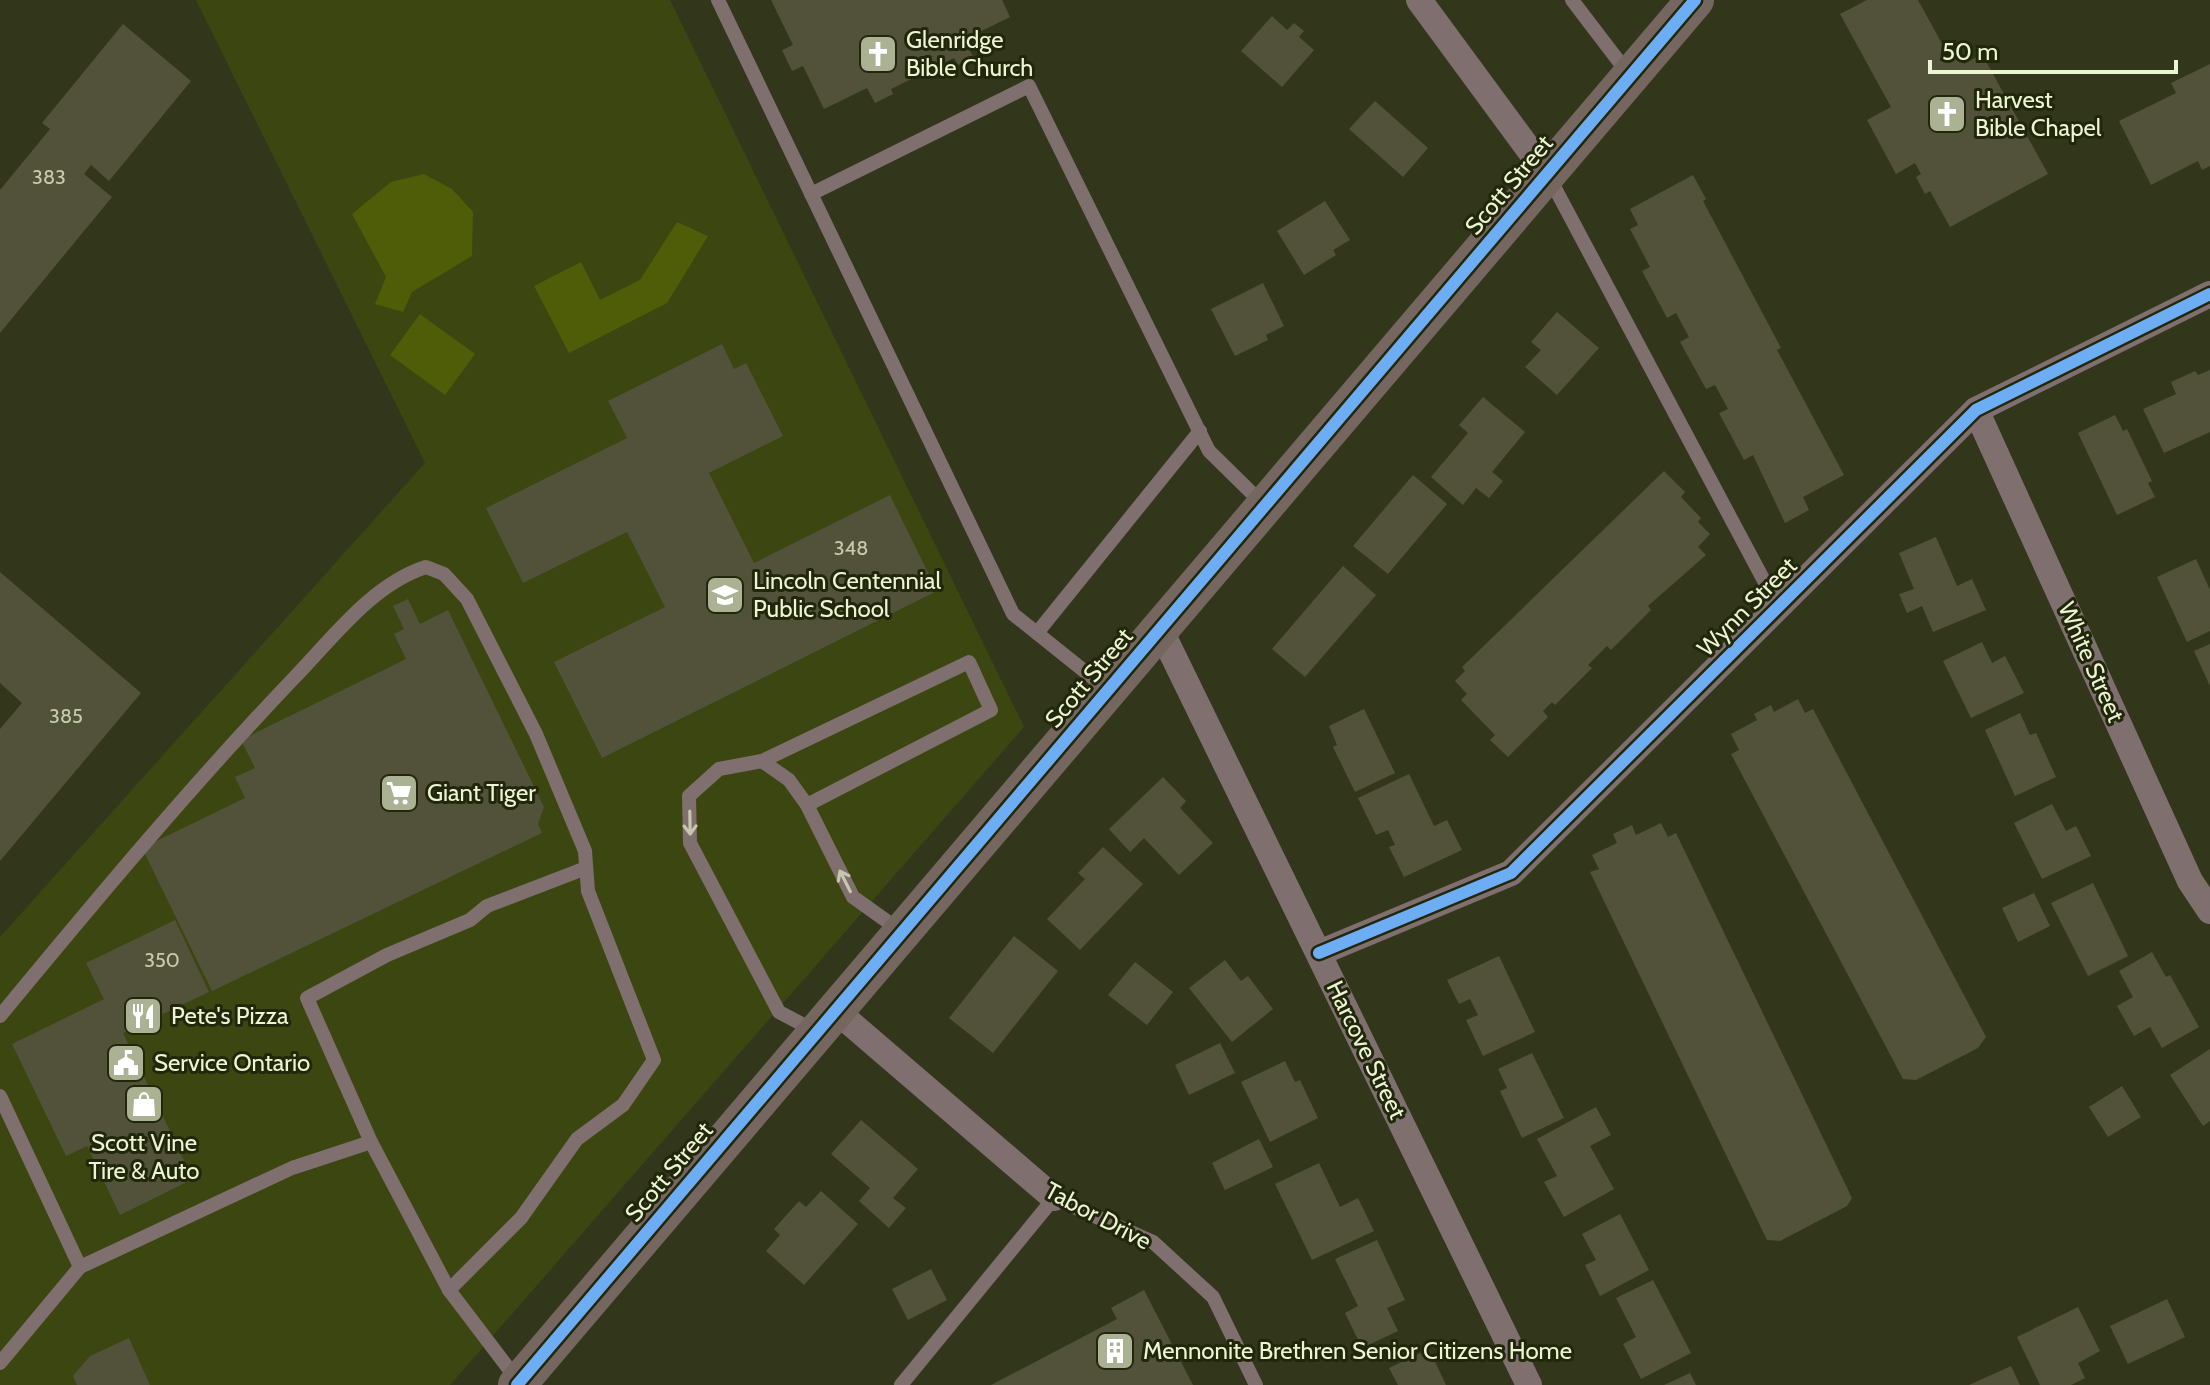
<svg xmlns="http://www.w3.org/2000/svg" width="2210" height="1385" viewBox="0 0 2210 1385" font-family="Cabin,sans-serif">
  <rect width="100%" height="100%" fill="#32371c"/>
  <polygon fill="#3c4611" points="196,0 670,0 1024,727 450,1385 0,1385 0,937 425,463"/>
  <g fill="#4f5c08">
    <polygon points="424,174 452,189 473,212 472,256 412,292 403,312 375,304 386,277 352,214 391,182"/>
    <polygon points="677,222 708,236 667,303 569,353 534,286 581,262 600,300 640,280"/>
    <polygon points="420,314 475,354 445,395 390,355"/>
  </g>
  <g fill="#515239">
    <polygon points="771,0 1002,0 1010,17 965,39 973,57 958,65 954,58 891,89 893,94 875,103 867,88 824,109 803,66 792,71 782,50 793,45"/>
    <polygon points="1867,0 1918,0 1951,60 1960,55 1964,64 1982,54 2048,174 1950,227 1930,191 1925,194 1916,177 1921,174 1915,163 1896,174 1867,120 1891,107 1840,14"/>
    <polygon points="1272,16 1287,30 1294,23 1304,31 1299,37 1314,50 1282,87 1241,51"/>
    <polygon points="123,24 191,81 109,181 91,165 84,174 112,197 0,333 0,190 50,129 42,123"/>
    <polygon points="2210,64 2210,166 2202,170 2198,161 2151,185 2119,121 2176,93 2171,83"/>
    <polygon points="1375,101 1428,148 1403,177 1349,129"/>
    <polygon points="1693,175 1706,199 1703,201 1781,348 1777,350 1844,475 1803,497 1809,510 1785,523 1753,455 1744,460 1719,413 1728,409 1715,385 1706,389 1680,342 1689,337 1676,313 1667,318 1642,271 1650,267 1630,229 1638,225 1630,209"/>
    <polygon points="1325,201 1350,240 1333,250 1336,255 1304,275 1277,231"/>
    <polygon points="1263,283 1284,326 1266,335 1268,340 1235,356 1211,309"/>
    <polygon points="1557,312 1599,348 1557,395 1525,367 1541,350 1531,342"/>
    <polygon points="722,344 734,369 746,363 783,436 709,473 754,563 890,495 937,591 602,758 554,662 665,607 627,532 523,583 486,508 627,438 608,401"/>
    <polygon points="2210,370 2210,432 2164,453 2143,409 2176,394 2171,382 2195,371 2198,375"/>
    <polygon points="1483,397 1525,432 1492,472 1503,481 1489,498 1476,488 1463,505 1431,477 1468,433 1459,425"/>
    <polygon points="2115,415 2123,431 2127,429 2152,481 2148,483 2155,497 2117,515 2078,433"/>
    <polygon points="1664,471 1685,492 1681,497 1701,518 1698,522 1710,534 1698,547 1706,555 1648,606 1651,610 1611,650 1607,646 1588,665 1592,668 1555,705 1552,702 1543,711 1548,717 1508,757 1490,740 1495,735 1461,700 1467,694 1455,681 1465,671 1462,667"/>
    <polygon points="1413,475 1447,504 1388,574 1353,546"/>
    <polygon points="1936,537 1957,586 1972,579 1986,610 1933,632 1922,606 1907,613 1899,594 1914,589 1899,553"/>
    <polygon points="2196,559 2210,590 2210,631 2187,642 2157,577"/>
    <polygon points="1343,566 1376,595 1305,677 1272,649"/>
    <polygon points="0,572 141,693 0,861 0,729 22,703 0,683"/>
    <polygon points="408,599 420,624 448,610 544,807 538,824 542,833 212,991 142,848 245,798 235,777 255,768 241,740 406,659 394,634 404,629 393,606"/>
    <polygon points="1982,642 1992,663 2005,656 2024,693 1971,718 1943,661"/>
    <polygon points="2210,644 2210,686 2194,651"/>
    <polygon points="1798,699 1805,713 1813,709 1986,1037 1978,1048 1916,1080 1903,1079 1731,754 1739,750 1731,734 1757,720 1754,714 1771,705 1774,712"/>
    <polygon points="1364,709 1395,773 1355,792 1333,747 1337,745 1329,726"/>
    <polygon points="2020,713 2030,735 2036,733 2056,777 2015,796 1985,730"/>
    <polygon points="1409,774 1434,826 1447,820 1462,850 1404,877 1389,847 1395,845 1388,830 1376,835 1358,798"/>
    <polygon points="1163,777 1186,801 1180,808 1213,843 1179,875 1144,838 1130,852 1109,829"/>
    <polygon points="2052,804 2066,831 2076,826 2091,856 2042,879 2014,823"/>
    <polygon points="1661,823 1668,837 1676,833 1852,1198 1847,1206 1780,1241 1767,1240 1590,872 1599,869 1592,855 1617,843 1613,834 1632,825 1636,835"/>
    <polygon points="1103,847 1143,884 1080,950 1047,919 1085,879 1078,873"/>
    <polygon points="2093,883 2128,956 2088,976 2051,903"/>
    <polygon points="2034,893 2050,926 2018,942 2002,908"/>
    <polygon points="175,920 209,992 123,1033 193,1179 120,1215 87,1146 66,1156 12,1044 104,999 86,963"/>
    <polygon points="1014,936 1058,971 993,1053 949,1018"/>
    <polygon points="2152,952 2166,977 2170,975 2199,1027 2162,1048 2150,1027 2134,1036 2117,1006 2133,997 2119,971"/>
    <polygon points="1499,956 1535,1032 1483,1056 1466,1020 1478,1015 1470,999 1459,1004 1447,980"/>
    <polygon points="1225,960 1241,981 1248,976 1273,1009 1232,1042 1189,988"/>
    <polygon points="1135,962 1173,992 1147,1025 1108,995"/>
    <polygon points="1220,1043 1235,1073 1189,1095 1175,1065"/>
    <polygon points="2210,1049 2210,1121 2203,1126 2170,1075"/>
    <polygon points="1532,1053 1564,1118 1522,1138 1500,1091 1507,1088 1498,1069"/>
    <polygon points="1285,1061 1295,1082 1300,1080 1318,1118 1270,1142 1241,1082"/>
    <polygon points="2122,1086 2141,1117 2108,1137 2089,1107"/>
    <polygon points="1596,1107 1611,1135 1590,1146 1614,1189 1564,1217 1544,1182 1557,1176 1537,1139"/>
    <polygon points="861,1120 918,1169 893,1198 906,1208 889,1228 859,1201 870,1188 831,1154"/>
    <polygon points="1259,1139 1273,1167 1225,1190 1212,1163"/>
    <polygon points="1319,1163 1340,1207 1358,1198 1374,1231 1312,1260 1275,1184"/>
    <polygon points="821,1191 858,1224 804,1285 766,1251 780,1235 774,1229 799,1201 806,1207"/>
    <polygon points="1620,1214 1649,1270 1600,1296 1585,1265 1596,1260 1582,1234"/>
    <polygon points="1377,1240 1405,1300 1387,1308 1398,1331 1362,1348 1345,1313 1358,1306 1335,1259"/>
    <polygon points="931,1269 947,1300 908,1320 892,1289"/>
    <polygon points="1653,1280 1691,1353 1641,1379 1623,1344 1636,1337 1616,1298"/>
    <polygon points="1144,1290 1193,1385 991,1385 1117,1319 1111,1308"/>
    <polygon points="2167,1299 2185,1337 2128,1364 2110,1326"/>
    <polygon points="2078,1307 2100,1351 2078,1363 2085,1378 2071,1385 2040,1385 2017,1337"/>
    <polygon points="129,1338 150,1385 77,1385 73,1376 90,1356"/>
    <polygon points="1429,1349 1446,1385 1398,1385 1389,1368"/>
    <polygon points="2011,1366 2020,1385 1969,1385"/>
    <polygon points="1690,1373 1696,1385 1664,1385"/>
  </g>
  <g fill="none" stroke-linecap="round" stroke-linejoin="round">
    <g stroke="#7f6f6e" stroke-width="14">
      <polyline points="718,0 1013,614 1108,690"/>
      <polyline points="1572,0 1630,76"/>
      <polyline points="1549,177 1778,607"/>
      <polyline points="811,194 1029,86 1209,451 1264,505"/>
      <polyline points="1037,633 1200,431"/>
      <polyline points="762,761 969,662 991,710 807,805"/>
      <path d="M0,1016c95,-115 190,-229 293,-337 39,-40 79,-95 133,-112l18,7 23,25 69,135 49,117 3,40 66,169 -31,45 -46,34 -56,79 -72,72"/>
      <polyline points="817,1032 779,1012 690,843 689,796 719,769 762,761 789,780 807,805 853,897 902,932"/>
      <polyline points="0,1096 80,1267"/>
      <polyline points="0,1363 80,1267 292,1168 371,1142"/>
      <polyline points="518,1381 449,1290 371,1142 307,998 387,955 470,920 487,906 586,868"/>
      <polyline points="901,1385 1054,1198 1153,1242 1213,1297 1256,1385"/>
    </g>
    <g stroke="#7f6f6e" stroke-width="26">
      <polyline points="1419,0 1547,174"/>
      <polyline points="1976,410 2190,881 2210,911"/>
      <polyline points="1160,629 1529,1385"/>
      <polyline points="1319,953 1511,873 1976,410 2210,294"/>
      <polyline points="835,1010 1054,1198"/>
    </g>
    <polyline stroke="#756760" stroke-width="38" points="517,1385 1695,0"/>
    <defs>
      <g id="cycleway">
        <polyline points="1319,953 1511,873 1976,410 2210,294"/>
        <polyline points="517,1385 1695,0"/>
      </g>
    </defs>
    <use href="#cycleway" stroke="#22270c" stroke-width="17"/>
    <use href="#cycleway" stroke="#6dadf4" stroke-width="12"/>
  </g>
  <defs><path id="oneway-shaft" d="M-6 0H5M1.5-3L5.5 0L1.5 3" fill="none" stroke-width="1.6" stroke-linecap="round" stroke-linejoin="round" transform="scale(2)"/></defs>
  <g stroke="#c5c5b0">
    <use href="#oneway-shaft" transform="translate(690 823) rotate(89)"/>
    <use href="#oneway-shaft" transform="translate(845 881) rotate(-117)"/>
  </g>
  <defs>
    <symbol id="church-square" viewBox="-11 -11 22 22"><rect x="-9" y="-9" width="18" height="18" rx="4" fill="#aab293" stroke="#22270c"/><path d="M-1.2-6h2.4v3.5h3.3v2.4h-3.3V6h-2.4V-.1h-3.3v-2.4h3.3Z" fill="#fff"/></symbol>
    <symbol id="school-square" viewBox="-11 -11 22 22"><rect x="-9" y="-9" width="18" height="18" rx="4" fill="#aab293" stroke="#22270c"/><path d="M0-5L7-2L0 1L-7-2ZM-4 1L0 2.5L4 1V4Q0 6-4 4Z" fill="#fff"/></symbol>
    <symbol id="supermarket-square" viewBox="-11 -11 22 22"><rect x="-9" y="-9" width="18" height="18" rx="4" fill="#aab293" stroke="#22270c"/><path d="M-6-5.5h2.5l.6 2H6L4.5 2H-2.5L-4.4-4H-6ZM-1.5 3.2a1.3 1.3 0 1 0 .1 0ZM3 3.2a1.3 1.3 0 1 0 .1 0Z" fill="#fff"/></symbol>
    <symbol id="restaurant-square" viewBox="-11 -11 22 22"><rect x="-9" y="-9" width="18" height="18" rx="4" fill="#aab293" stroke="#22270c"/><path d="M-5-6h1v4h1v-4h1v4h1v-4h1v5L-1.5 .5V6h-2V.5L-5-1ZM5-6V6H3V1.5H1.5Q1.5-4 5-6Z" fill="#fff"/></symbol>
    <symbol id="civic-square" viewBox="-11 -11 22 22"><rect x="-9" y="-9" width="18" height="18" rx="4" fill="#aab293" stroke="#22270c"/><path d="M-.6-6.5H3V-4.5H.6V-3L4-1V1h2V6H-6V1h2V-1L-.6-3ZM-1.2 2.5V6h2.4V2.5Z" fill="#fff"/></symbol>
    <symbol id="shop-square" viewBox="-11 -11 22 22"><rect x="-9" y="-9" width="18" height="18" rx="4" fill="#aab293" stroke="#22270c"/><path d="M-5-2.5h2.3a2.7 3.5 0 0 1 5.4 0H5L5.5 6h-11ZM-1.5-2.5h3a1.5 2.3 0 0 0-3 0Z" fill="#fff"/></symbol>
    <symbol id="building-square" viewBox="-11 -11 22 22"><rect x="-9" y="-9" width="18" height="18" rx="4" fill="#aab293" stroke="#22270c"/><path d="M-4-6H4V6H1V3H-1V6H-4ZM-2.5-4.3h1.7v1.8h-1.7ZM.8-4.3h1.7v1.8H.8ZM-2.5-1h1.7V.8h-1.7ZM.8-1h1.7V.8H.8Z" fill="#fff"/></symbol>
  </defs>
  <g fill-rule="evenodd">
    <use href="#church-square" x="856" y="32" width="44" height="44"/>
    <use href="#church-square" x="1925" y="92" width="44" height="44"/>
    <use href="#school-square" x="703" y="573" width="44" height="44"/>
    <use href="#supermarket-square" x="377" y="771" width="44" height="44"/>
    <use href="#restaurant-square" x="121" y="994" width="44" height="44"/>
    <use href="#civic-square" x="104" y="1041" width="44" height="44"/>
    <use href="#shop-square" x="122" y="1082" width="44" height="44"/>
    <use href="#building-square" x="1093" y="1329" width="44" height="44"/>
  </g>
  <g text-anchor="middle" stroke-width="6" stroke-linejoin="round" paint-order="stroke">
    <g font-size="20" fill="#c4ccac">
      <text x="49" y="184">383</text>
      <text x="851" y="555">348</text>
      <text x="66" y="723">385</text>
      <text x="162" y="967">350</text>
    </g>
    <g font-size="24" fill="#ebf4d3" stroke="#22270c" text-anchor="start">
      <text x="906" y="48">Glenridge<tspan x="906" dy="28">Bible Church</tspan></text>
      <text x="1975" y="108">Harvest<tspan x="1975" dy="28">Bible Chapel</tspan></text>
      <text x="753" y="589">Lincoln Centennial<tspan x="753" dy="28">Public School</tspan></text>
      <text x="427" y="801">Giant Tiger</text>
      <text x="171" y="1024">Pete's Pizza</text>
      <text x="154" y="1071">Service Ontario</text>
      <text x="144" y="1151" text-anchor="middle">Scott Vine<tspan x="144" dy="28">Tire &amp; Auto</tspan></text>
      <text x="1143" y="1359">Mennonite Brethren Senior Citizens Home</text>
    </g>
    <g font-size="24" fill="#ebf4d3" stroke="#22270c">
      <text transform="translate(1509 185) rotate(-50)" y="8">Scott Street</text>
      <text transform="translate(1747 607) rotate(-45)" y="8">Wynn Street</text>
      <text transform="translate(2091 662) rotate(66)" y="8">White Street</text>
      <text transform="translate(1089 678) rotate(-50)" y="8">Scott Street</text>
      <text transform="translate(1366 1050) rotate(64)" y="8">Harcove Street</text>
      <text transform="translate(669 1172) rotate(-50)" y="8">Scott Street</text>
      <text transform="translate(1098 1216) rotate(28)" y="8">Tabor Drive</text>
    </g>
  </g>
  <path d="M1930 60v12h246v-12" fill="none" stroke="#ebf4d3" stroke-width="4"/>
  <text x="1942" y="60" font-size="24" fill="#ebf4d3" stroke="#22270c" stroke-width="6" paint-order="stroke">50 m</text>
</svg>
